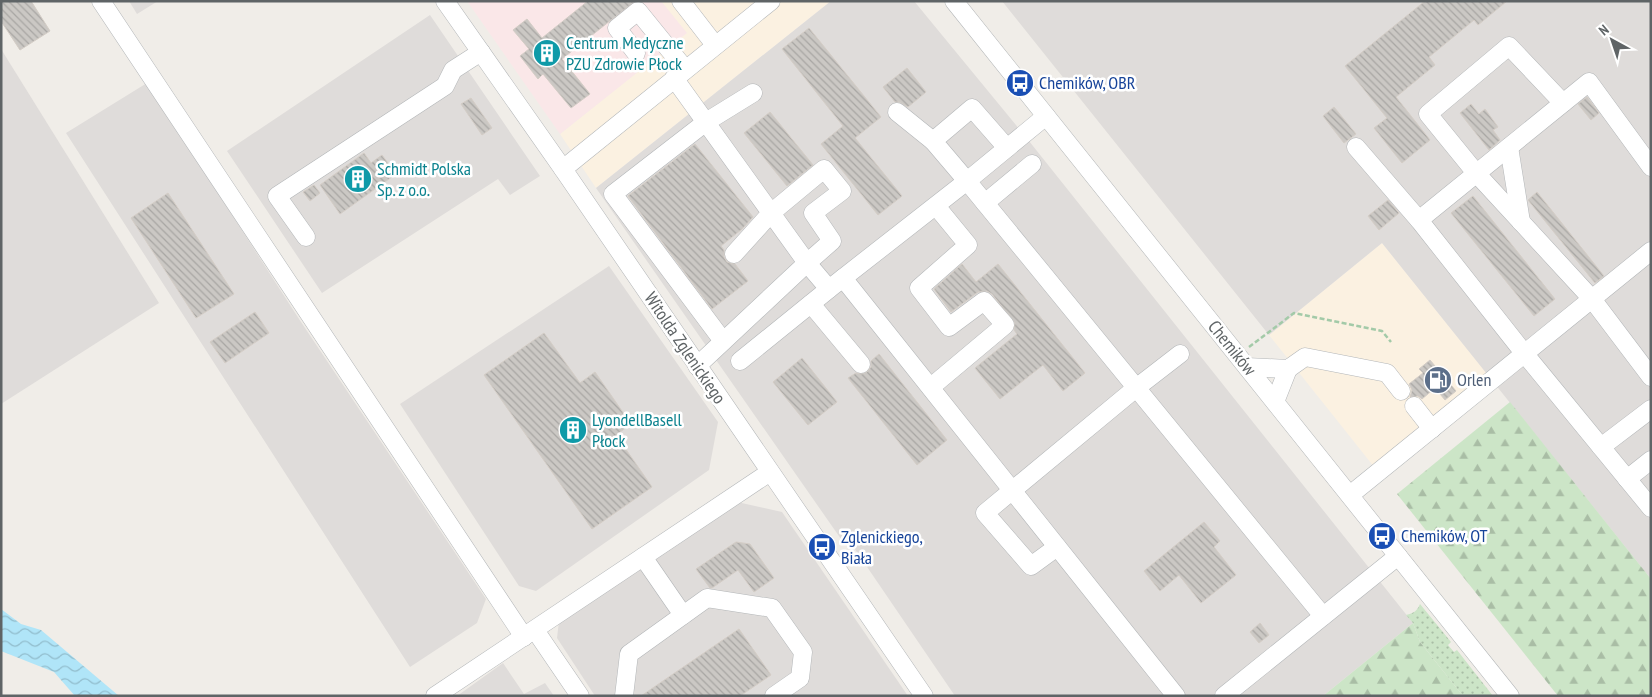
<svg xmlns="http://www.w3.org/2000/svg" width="1652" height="697" viewBox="0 0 1652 697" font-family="'PT Sans Narrow',sans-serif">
  <defs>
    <pattern id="grass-dots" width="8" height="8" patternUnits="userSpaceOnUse" patternTransform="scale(1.25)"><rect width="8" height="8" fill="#cce5c7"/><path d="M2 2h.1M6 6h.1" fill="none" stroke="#a9bda5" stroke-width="1.8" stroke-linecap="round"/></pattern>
    <pattern id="forest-firs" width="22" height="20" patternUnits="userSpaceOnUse" patternTransform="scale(1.25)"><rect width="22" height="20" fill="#cce5c7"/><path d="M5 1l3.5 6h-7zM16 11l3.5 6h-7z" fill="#a9bda5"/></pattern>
    <pattern id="water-waves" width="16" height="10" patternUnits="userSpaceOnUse" patternTransform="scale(1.25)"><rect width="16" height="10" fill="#b0e5f8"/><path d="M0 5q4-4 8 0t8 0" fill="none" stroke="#92bdcd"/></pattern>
    <pattern id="building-back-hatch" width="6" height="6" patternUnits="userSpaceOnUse" patternTransform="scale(1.25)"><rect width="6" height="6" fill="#cbc8c4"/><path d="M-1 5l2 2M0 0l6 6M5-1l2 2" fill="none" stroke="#a8a6a3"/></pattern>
  </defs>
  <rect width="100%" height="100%" fill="#f0ede8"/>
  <g fill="#fbf1e1">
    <polygon points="661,1 831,1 596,188 560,134 686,33"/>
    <polygon points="1382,243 1489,376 1375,468 1269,335"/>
  </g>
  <g fill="#dfdcda">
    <polygon points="129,1 158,1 137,14"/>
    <polygon points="831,1 914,1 1029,141 1413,623 1323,696 955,696 846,536 841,539 596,188"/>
    <polygon points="1002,1 1651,1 1651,579 1382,243 1269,335"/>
    <polygon points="430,15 540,176 510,195 498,179 322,293 227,151"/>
    <polygon points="1,49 159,303 1,404"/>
    <polygon points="147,83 301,322 486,599 477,623 410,667 66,133"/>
    <polygon points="609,266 718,422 709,470 536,591 519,586 400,404"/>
    <polygon points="737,502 782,512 908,696 595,696 557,638 559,621"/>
    <polygon points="503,663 524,694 545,683 554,696 457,696"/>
  </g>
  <polygon fill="#fae7e8" points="467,1 661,1 687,33 560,134"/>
  <path fill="url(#grass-dots)" d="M1420,604l31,38 -3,3 6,7 3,-2 36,46h-30l-43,-54 -7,-19 -7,-8c8,-2 11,-4 14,-11z"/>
  <g fill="url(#forest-firs)">
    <polygon points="1510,402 1651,579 1651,696 1558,696 1397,494"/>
    <polygon points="1413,623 1420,642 1463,696 1323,696"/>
  </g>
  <polygon fill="url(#water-waves)" points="1,609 21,624 41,630 119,696 75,696 54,672 1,651"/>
  <g fill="url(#building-back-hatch)" stroke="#d4cdc6">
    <polygon points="1,1 31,1 50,31 20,50 1,21"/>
    <polygon points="588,1 635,1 562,59 590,94 571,108 543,74 538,79 520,56 529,49 513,30 527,19 542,38"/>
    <polygon points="1425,1 1507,1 1478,25 1474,20 1429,57 1435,65 1396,97 1430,140 1402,163 1374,128 1387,118 1345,66"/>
    <polygon points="809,28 881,117 855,138 902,196 878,215 821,144 843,126 782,49"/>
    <polygon points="907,68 926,92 908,107 899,102 895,102 883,87"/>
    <polygon points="1587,97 1599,113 1591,120 1578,104"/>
    <polygon points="471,98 492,128 482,135 461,104"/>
    <polygon points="1471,104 1479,114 1485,109 1498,127 1493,130 1500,140 1489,150 1460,113"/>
    <polygon points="1334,107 1356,134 1344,143 1323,116"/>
    <polygon points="770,112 813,165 787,186 744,133"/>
    <polygon points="695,144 753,217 742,229 721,246 724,250 724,257 727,262 735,264 748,281 712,309 628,196"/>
    <polygon points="364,153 371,163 382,155 396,174 340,214 320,185"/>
    <polygon points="314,185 320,193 310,201 303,192"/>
    <polygon points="1537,192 1604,276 1595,283 1528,200"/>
    <polygon points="168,193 234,294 196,318 131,218"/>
    <polygon points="1473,196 1555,299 1534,316 1451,213"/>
    <polygon points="1388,200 1399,213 1379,230 1368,216"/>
    <polygon points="962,264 976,282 998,264 1085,373 1063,391 1043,365 1000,399 975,368 1017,334 1014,330 1015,323 992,294 987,291 978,292 951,312 934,289"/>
    <polygon points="255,312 269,333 225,363 210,342"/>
    <polygon points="544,333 580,383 595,372 631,424 616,435 652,487 592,529 484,375"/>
    <polygon points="879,354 947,440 917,465 848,378 856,373 862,374 867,372 871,367 871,361"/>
    <polygon points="802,358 837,402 808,425 773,382"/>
    <polygon points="1430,360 1456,391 1445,400 1435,388 1422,399 1418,396 1410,397 1412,390 1409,384 1423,373 1419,369"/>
    <polygon points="1204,522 1220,541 1214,547 1236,575 1201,603 1179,575 1160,591 1144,571"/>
    <polygon points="736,542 750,544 774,578 754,592 738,570 712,588 710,588 696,569"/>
    <polygon points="1260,623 1269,635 1259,643 1250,632"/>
    <polygon points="739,629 771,675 740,696 641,696"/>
  </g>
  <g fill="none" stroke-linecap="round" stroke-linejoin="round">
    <defs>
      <g id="minor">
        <polyline points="101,1 524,637"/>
        <polyline points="445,1 563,169 924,696"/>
        <polyline points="681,1 715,45"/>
        <polyline points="954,1 1510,696"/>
        <polyline points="636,53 617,28 638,11 685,69"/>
        <polyline points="674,78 807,263 832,241 813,213 842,191 824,169 771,213 734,254"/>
        <polyline points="1563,103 1509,46 1428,114 1476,173 1592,299 1651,377"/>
        <polyline points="897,112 933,141"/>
        <polyline points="1046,116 967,181 1323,616"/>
        <polyline points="1356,147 1419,220 1589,82 1651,167"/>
        <polyline points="1509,147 1521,222"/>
        <polyline points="563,169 771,1"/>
        <polyline points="985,203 1032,164"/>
        <polyline points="1419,220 1524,353 1651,508"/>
        <polyline points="306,237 277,196 445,86 453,70 481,52"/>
        <polyline points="843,278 967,181 933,141 972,108 1007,148"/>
        <polyline points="811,304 861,364"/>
        <polyline points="723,341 613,194 706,122 753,93"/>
        <polyline points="740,361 829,289"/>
        <polyline points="697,366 807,263 829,289 843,278 1176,696"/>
        <polyline points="1247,367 1288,369 1305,357 1387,373 1401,391"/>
        <polyline points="931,387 1005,325 984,301 949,327 919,288 968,245 936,206"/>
        <polyline points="1275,402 1288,369"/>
        <polyline points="1414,406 1432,429"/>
        <polyline points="1601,447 1651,409"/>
        <polyline points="1627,479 1651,460"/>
        <polyline points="1350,495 1651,251"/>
        <polyline points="1057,547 1031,566 985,513 1136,388 1180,354"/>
        <polyline points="643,557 683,615"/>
        <polyline points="535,630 580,696"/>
        <polyline points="435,696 770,472"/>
        <polyline points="624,696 629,654 707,598 772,608 803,652 800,678 774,696"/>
        <polyline points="1224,696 1398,556"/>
      </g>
    </defs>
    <use href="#minor" stroke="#b3b6b8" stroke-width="19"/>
    <polyline stroke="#a3caa8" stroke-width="2.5" stroke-dasharray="5 2.5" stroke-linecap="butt" points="1249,347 1294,313 1382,331 1391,342"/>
    <use href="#minor" stroke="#fff" stroke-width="18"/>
  </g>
  <defs>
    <symbol id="building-disc" viewBox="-11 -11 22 22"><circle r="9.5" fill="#0f9aa8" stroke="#fff"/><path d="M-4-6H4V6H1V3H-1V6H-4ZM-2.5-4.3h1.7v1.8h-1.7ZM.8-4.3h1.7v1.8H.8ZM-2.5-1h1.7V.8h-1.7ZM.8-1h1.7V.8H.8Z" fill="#fff"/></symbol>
    <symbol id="bus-disc" viewBox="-11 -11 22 22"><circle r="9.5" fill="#1a4fb4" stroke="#fff"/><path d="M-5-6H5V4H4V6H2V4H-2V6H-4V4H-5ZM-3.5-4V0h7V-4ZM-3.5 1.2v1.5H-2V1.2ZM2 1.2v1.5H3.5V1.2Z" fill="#fff"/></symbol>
    <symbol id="fuel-disc" viewBox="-11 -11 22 22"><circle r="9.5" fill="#5c6f8a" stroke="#fff"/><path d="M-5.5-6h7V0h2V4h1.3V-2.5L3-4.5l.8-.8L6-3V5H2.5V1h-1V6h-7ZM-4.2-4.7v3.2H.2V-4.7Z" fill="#fff"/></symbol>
  </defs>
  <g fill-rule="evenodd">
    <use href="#building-disc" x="531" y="37" width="32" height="32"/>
    <use href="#bus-disc" x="1004" y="67" width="32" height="32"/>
    <use href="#building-disc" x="342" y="163" width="32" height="32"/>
    <use href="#fuel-disc" x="1422" y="364" width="32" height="32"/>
    <use href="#building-disc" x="557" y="414" width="32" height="32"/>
    <use href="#bus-disc" x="1366" y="520" width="32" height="32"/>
    <use href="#bus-disc" x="806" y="531" width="32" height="32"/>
  </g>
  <g text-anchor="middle" stroke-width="5" stroke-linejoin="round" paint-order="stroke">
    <g font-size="18" fill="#0d838f" stroke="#fff" text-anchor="start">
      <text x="566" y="49">Centrum Medyczne<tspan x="566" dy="21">PZU Zdrowie Płock</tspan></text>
      <text x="377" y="175">Schmidt Polska<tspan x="377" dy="21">Sp. z o.o.</tspan></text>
      <text x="592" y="426">LyondellBasell<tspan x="592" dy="21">Płock</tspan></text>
    </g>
    <g font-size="18" fill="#164399" stroke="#fff" text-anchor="start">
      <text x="1039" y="89">Chemików, OBR</text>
      <text x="1401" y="542">Chemików, OT</text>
      <text x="841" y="543">Zglenickiego,<tspan x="841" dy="21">Biała</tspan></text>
    </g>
    <g font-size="18" fill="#5f6466" stroke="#fff">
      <text transform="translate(685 348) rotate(56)" y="6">Witolda Zglenickiego</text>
      <text transform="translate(1232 348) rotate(51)" y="6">Chemików</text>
    </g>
    <g font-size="18" fill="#4e5e75" stroke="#fff" text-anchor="start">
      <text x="1457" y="386">Orlen</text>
    </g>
  </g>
  <rect width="1652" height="697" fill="none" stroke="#5f6466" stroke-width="5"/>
  <g transform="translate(1612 40) rotate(320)" stroke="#ffffff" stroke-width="4" paint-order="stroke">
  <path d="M0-4L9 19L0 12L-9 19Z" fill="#5f6466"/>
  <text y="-8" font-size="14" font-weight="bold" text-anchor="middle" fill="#5f6466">N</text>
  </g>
</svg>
